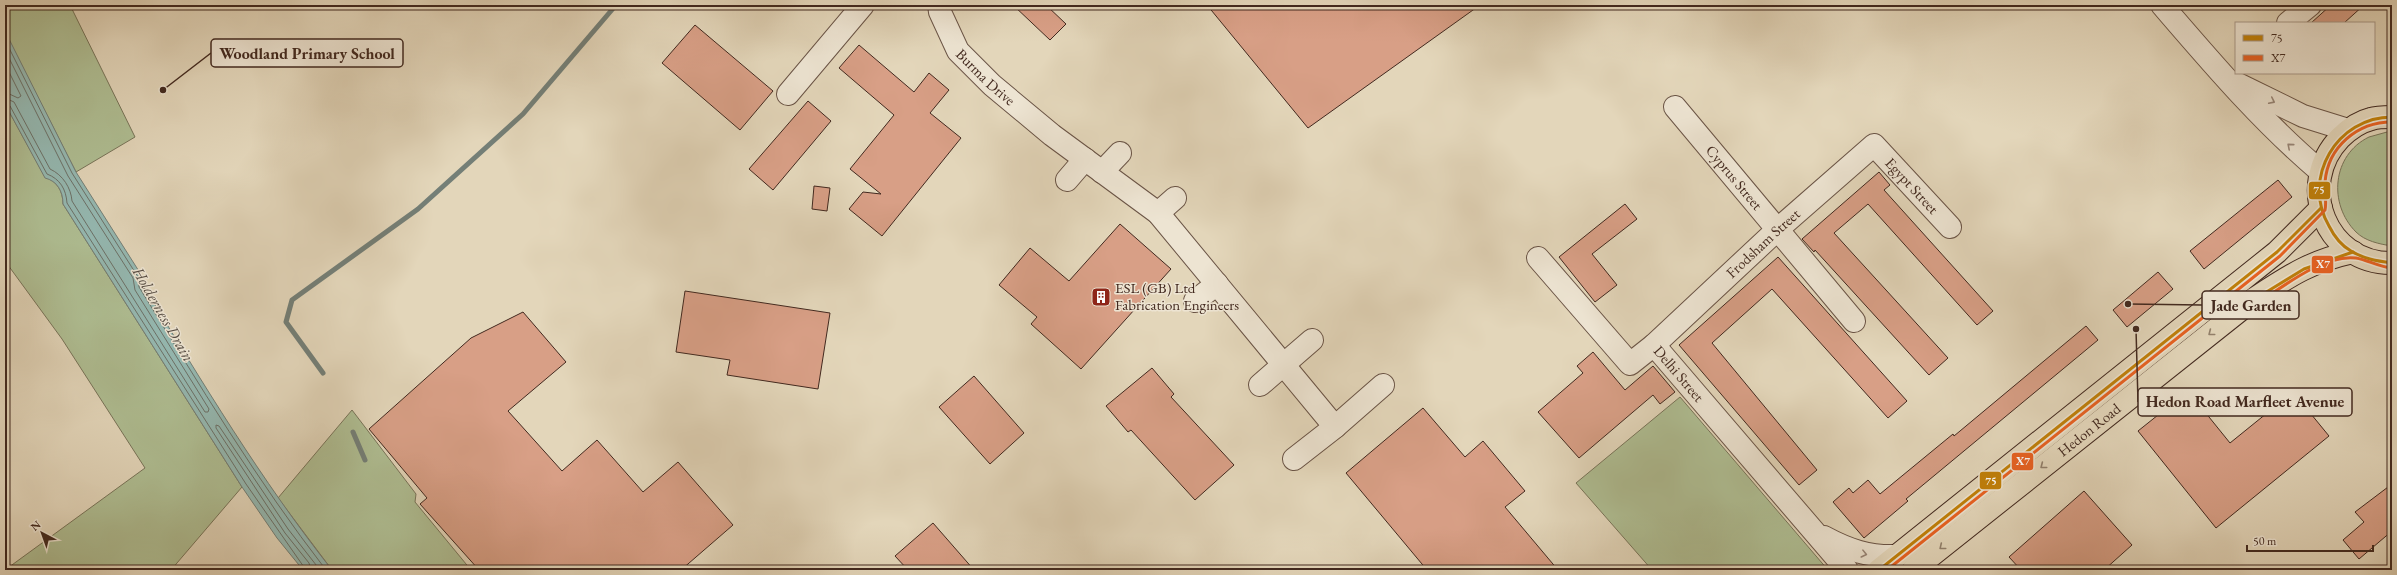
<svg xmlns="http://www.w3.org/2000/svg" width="2397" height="575" viewBox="0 0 2397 575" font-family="'EB Garamond',serif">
  <rect width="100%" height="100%" fill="#e3d6ba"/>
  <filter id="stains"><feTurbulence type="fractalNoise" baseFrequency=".005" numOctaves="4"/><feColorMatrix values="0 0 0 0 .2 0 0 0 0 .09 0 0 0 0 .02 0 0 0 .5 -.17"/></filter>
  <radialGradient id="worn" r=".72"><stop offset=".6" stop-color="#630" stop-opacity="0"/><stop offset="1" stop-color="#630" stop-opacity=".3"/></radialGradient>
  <g fill="#afbe93" stroke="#787459">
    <polygon points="5,5 70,5 135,137 76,172 5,33"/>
    <path d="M5,104l40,73c12,4 18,14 18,27l179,283 -71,83h-166l140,-102 -83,-129 -57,-78z"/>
    <path d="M2387,132h5v114c-13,-2 -27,-5 -36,-14 -28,-28 -24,-77 13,-95 6,-2 12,-3 18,-5z"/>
    <polygon points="1680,397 1828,570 1652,570 1576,483"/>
    <polygon points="352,410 416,494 415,502 471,570 332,570 278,498"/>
  </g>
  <path fill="#95b9b2" stroke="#747f77" d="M5,31l71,141 66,104 1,9c59,97 118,195 189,285h-29l-26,-32 -35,-51 -179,-283c0,-13 -6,-23 -18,-26l-40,-74z"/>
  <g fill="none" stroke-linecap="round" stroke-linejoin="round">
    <g stroke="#6c7168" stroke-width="1">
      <path d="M5,40l67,133 66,104 1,10c60,97 118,194 187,283"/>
      <path d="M5,50l63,126 65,102 2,12 74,119 -1,3h-3l-133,-211c-1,-13 -9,-26 -22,-32l-36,-67 -9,-4"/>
      <polyline points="5,64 21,96 18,98 5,92"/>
      <path d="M5,104l5,2 37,68c13,5 19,15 20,29l179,281 60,86"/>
      <polyline points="311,570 309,563 285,533 216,428 216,425 219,426 288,529 320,570"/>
    </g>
    <g stroke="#747f77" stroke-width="5">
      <polyline points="323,373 286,322 292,300 418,209 523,114 616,5"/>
      <polyline points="353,432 365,460"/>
    </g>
  </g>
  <g fill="#d89f86" stroke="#42291f">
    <polygon points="1013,5 1046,5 1066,24 1050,40"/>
    <polygon points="1207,5 1480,5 1308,128"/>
    <polygon points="2331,5 2364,5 2344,23 2311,23"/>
    <polygon points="695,25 773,91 740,130 662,63"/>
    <polygon points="859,45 914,92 929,73 949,90 930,113 961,138 882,236 849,209 863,192 881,194 850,169 894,115 839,68"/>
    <polygon points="808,101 831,121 773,190 749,169"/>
    <polygon points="1879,172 1890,185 1884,190 1993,311 1977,325 1868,204 1834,233 1948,358 1929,375 1815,250 1814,252 1802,239"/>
    <polygon points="2278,180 2292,197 2204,269 2190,251"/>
    <polygon points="814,186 830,188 827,211 812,209"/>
    <polygon points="1625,204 1637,219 1592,254 1617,285 1595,302 1559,257"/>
    <polygon points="1120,224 1171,269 1081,369 1031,324 1037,317 999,285 1030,248 1069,281"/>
    <polygon points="1778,257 1907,401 1888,418 1772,289 1712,343 1817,470 1799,485 1679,345"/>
    <polygon points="2158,272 2173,289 2127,327 2113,310"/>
    <polygon points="685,291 830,313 818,389 727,375 730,360 676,352"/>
    <polygon points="523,312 566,362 508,411 562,471 597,440 643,492 678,462 733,525 681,570 479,570 420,504 427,498 369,429 471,338"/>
    <polygon points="2086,326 2098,340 1906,499 1908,501 1864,538 1833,502 1849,488 1853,493 1868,480 1880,494 1953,434 1954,436"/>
    <polygon points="1593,352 1625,390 1653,366 1675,392 1660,404 1653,395 1579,458 1538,412 1583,373 1577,366"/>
    <polygon points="1152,368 1174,394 1171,397 1234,465 1195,500 1131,430 1128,432 1106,406"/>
    <polygon points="974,376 1024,433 990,464 939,407"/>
    <polygon points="2188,391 2230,443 2293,392 2329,436 2216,528 2138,431"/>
    <polygon points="1423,408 1465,457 1483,441 1525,491 1505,507 1558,570 1427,570 1346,473"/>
    <polygon points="2392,484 2392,531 2359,559 2343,540 2364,522 2355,512"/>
    <polygon points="2084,491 2132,545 2104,570 2021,570 2009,557"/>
    <polygon points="933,523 974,570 908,570 895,556"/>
  </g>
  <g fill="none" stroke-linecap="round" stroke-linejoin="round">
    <defs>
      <g id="minor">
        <path id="s1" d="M939,5l1,7 18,39 34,34 60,50 106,78 177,214 -41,32"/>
        <path d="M2162,5c50,58 99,116 158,166"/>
        <polyline points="2288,23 2310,5"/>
        <polyline points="2238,84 2303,116 2348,130"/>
        <polyline points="788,94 863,5"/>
        <path id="s2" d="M1675,107l179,214"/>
        <polyline points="1102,172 1120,153"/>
        <polyline points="1067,180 1085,159"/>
        <polyline points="1158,213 1175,198"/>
        <path id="s3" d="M1538,258l92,106 24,-19 193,225"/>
        <polyline points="1195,301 1217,284"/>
        <path id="s4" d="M1654,345l124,-116 96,-84 76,82"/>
        <polyline points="1260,385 1312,340"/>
        <polyline points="1335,427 1383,385"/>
        <path d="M1824,537c24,13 45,20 72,19"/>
      </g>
      <g id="highway">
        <path d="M2392,117c-7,0 -15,0 -21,2 -12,3 -23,11 -31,19 -45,47 -14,126 52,125"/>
        <polyline points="1879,570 2277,252 2321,208"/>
        <path id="s5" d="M1913,570l341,-271c35,-23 57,-38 99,-47"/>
      </g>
    </defs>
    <use href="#minor" stroke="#6a5446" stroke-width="24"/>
    <use href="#highway" stroke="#42291f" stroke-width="24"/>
    <use href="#minor" stroke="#ede4d2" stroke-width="22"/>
    <use href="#highway" stroke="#e3d6ba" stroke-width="22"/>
    <defs>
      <g id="bus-1">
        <path d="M2392,117c-55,0 -91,61 -63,109 5,10 13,20 22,25 13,8 26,10 41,12"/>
        <polyline points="2260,296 2304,269 2353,252"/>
        <polyline points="1879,570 2277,252 2321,208"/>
      </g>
      <g id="bus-2">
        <path d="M2261,301c24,-16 64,-47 95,-43 12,2 23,9 36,10"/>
        <path d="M1887,570l393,-314 45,-46c2,-9 -1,-18 0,-28 3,-35 32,-60 67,-60"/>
      </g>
    </defs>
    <use href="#bus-1" stroke="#ede4d2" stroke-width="6"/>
    <use href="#bus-2" stroke="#ede4d2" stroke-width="6"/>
    <use href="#bus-1" stroke="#c18009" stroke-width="3"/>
    <use href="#bus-2" stroke="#e96222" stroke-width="3"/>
  </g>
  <defs><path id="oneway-chevron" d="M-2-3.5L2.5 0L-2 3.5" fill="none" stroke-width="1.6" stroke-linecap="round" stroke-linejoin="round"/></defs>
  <g stroke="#988678">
    <use href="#oneway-chevron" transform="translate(2272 101) rotate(26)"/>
    <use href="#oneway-chevron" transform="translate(2290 146) rotate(-139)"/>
    <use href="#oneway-chevron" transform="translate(1864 554) rotate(14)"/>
  </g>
  <g stroke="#92806c">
    <use href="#oneway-chevron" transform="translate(2211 333) rotate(142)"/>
    <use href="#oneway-chevron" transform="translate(2043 466) rotate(142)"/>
    <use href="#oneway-chevron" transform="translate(1942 547) rotate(141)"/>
  </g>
  <defs>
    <symbol id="building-square" viewBox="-11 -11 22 22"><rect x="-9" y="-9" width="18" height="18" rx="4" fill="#8f2418" stroke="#ede4d2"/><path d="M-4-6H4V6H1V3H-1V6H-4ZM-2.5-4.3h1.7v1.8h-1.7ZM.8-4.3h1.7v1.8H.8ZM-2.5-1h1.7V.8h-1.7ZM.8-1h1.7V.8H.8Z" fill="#fff"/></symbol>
  </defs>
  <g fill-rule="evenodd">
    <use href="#building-square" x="1090" y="286" width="22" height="22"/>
  </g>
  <g text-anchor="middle" stroke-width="3" stroke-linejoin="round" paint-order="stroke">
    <g font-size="15" fill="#42291f" stroke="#ede4d2">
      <text dy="5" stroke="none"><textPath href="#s1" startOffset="88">Burma Drive</textPath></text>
      <text dy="5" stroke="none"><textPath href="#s2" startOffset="92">Cyprus Street</textPath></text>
      <text dy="5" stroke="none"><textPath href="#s4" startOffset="353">Egypt Street</textPath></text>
      <text dy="5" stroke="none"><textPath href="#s4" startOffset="149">Frodsham Street</textPath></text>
      <text dy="5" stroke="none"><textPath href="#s3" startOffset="209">Delhi Street</textPath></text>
      <text dy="5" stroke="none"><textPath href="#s5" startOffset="225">Hedon Road</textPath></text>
    </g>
    <g font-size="15" fill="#42291f" stroke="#ede4d2" text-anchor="start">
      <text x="1115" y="293">ESL (GB) Ltd<tspan x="1115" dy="17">Fabrication Engineers</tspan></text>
    </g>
    <g font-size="16" font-style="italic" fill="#574d44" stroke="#ede4d2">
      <text transform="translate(164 314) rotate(60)" y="6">Holderness Drain</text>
    </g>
  </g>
  <path fill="none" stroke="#42291f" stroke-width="1.5" d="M163 90L211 53M2128 304L2202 305M2136 329L2138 402"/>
  <g fill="#42291f" stroke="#ede4d2" stroke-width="1.5">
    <circle cx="163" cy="90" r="4"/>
    <circle cx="2128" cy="304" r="4"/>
    <circle cx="2136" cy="329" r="4"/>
  </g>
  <g fill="#ede4d2" stroke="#42291f" stroke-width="1.5">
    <rect x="211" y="39" width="192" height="28" rx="4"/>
    <rect x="2202" y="291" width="97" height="28" rx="4"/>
    <rect x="2138" y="388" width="214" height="28" rx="4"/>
  </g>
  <g font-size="16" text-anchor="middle" font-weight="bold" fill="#42291f">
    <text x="307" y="59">Woodland Primary School</text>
    <text x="2251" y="311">Jade Garden</text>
    <text x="2245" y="407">Hedon Road Marfleet Avenue</text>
  </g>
  <g stroke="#ede4d2" stroke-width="1.5">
    <rect x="2308" y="181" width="23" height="19" rx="4" fill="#c18009"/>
    <rect x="2311" y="255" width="23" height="19" rx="4" fill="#e96222"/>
    <rect x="2011" y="452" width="23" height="19" rx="4" fill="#e96222"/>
    <rect x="1979" y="471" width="23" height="19" rx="4" fill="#c18009"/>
  </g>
  <g font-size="11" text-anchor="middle" font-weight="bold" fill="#fff">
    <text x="2319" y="194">75</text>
    <text x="2323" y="268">X7</text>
    <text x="2023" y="465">X7</text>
    <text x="1991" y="485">75</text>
  </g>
  <rect width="2397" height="575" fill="none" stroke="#e3d6ba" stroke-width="20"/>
  <rect x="6" y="6" width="2385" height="563" fill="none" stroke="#42291f" stroke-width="2"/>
  <rect x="10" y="10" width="2377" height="555" fill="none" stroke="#42291f"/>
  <rect x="2235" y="22" width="140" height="52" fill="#ede4d2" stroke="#a9998a"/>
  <rect x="2243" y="35" width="20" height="6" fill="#c18009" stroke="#a9998a"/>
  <text x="2271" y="42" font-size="12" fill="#42291f">75</text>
  <rect x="2243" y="55" width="20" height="6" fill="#e96222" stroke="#a9998a"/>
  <text x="2271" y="62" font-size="12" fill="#42291f">X7</text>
  <g transform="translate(42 533) rotate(319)" stroke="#ede4d2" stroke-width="3" paint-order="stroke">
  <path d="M0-3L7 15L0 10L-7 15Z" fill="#42291f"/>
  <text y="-6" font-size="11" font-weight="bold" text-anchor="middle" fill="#42291f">N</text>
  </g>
  <path d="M2247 545v6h126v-6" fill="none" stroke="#42291f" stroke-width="2"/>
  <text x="2253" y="545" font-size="12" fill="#42291f" stroke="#ede4d2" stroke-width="3" paint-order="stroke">50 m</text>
  <rect width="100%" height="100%" filter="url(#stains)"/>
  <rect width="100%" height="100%" fill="url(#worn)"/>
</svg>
